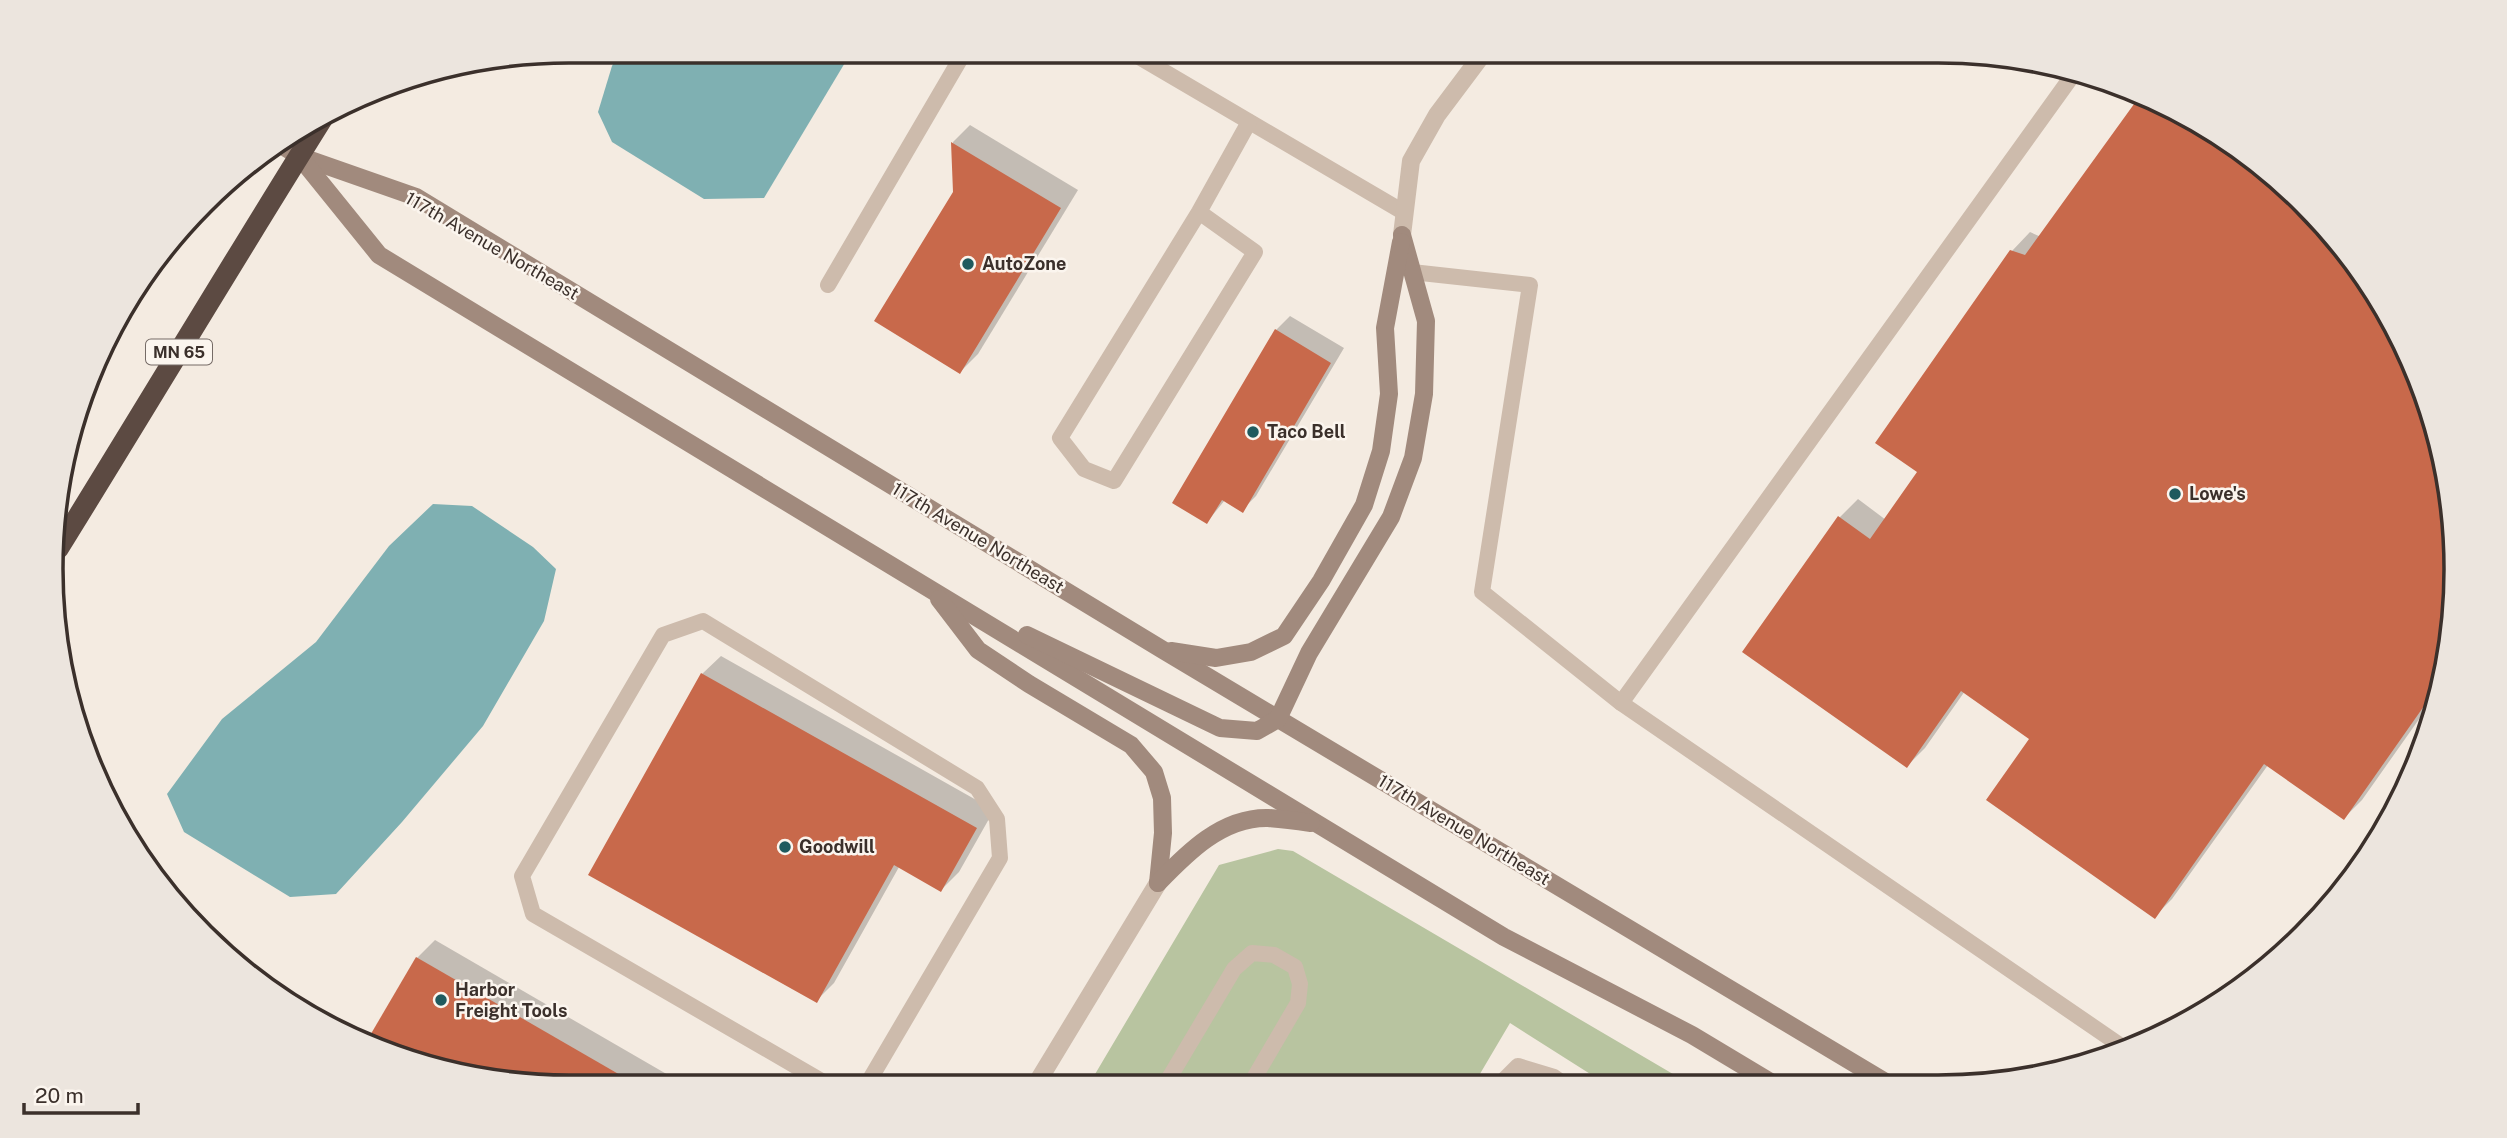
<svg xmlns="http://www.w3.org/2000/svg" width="2507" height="1138" viewBox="0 0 2507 1138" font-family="'Public Sans',sans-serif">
  <rect width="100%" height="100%" fill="#f4ebe1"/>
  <polygon fill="#b8c4a0" points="1278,849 1293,851 1690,1084 1606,1084 1510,1023 1474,1084 1088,1086 1219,865"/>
  <g fill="#7fb0b2">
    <polygon points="620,51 852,51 764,198 704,199 612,142 598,112 612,66"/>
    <polygon points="433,504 472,506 533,547 556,569 544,621 483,726 402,822 336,894 290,897 184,832 167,794 222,719 316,642 389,546"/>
  </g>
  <g fill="#0003">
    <polygon points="2144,94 2226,138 2417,370 2446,468 2456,569 2446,670 2441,688 2362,800 2344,818 2268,765 2172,899 2154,917 2031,738 1965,691 1925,748 1907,766 1839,518 1858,499 1886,520 1920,472 2012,251 2030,232 2041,237"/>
    <polygon points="970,125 1078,190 978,354 960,372 953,142"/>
    <polygon points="1290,316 1344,348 1256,496 1242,510 1225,500 1207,522 1276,330"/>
    <polygon points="721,656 994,810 959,872 941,890 899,867 834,983 816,1001 702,674"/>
    <polygon points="435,940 689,1087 569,1087 468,1077 367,1045 417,958"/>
  </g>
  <g fill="#c8694b">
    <polygon points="2142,93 2169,112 2171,109 2226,138 2304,202 2369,281 2417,370 2446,468 2456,569 2446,670 2443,679 2344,820 2264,764 2155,919 1986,800 2029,739 1961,691 1907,768 1742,652 1838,516 1870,539 1917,472 1875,443 2010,250 2025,255"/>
    <polygon points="951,142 1061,208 960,374 874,321 953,192"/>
    <polygon points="1275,329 1331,363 1243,513 1222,500 1207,524 1172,503"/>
    <polygon points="701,673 977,828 941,892 894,865 817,1003 588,875"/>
    <polygon points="416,957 641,1087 569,1087 468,1077 371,1048 365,1044"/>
  </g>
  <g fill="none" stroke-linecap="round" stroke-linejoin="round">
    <g stroke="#cdbbac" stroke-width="16">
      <polyline points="1129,51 1405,213"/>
      <polyline points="1199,212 1255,252 1114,481 1084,469 1060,438 1199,212 1249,122"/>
      <polyline points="1412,272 1530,285 1482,592 1621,703 2075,72"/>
      <polyline points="828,285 965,51"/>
      <polyline points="1621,703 2127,1050"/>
      <polyline points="1500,1084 1518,1066 1554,1077 1564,1084"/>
      <polyline points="1165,1085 1234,969 1252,953 1274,955 1295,967 1300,984 1298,1003 1250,1085"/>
      <polyline points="830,1086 533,914 522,876 663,635 703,621 977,788 997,819 1000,858 866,1086"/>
    </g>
    <g stroke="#cdbbac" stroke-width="18">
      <polyline points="1402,235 1411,161 1437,115 1485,51"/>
      <polyline points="1035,1086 1158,883"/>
    </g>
    <g stroke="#a18a7d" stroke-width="18">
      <polyline points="278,143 299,156 416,197 1163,650 1887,1083"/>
      <polyline points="299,156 379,255 1504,937 1692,1035 1772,1083"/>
      <polyline points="939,599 978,650 1029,684 1131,745 1154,772 1162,798 1163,833 1158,883"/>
      <polyline points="1027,635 1220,728 1257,731 1278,719 1309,653 1391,517 1413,458 1424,394 1426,321 1402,235"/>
      <polyline points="1171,651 1216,658 1251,652 1284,636 1321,581 1364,505 1381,451 1389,394 1385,328 1401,242"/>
      <path d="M1158,883c29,-30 64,-66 110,-65 14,1 29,3 43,5"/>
    </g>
    <path stroke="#5c4a42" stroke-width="21" d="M58,549c90,-145 177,-291 268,-436"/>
  </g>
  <g fill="#1f5a5e" stroke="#fbf5ee" stroke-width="2.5">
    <circle cx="968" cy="264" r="7"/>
    <circle cx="1253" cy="432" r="7"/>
    <circle cx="2175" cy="494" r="7"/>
    <circle cx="785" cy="847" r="7"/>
    <circle cx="441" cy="1000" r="7"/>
  </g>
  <g text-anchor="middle" stroke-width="5" stroke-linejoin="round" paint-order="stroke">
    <rect fill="#fbf5ee" stroke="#756b66" stroke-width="2" x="146" y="339.5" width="66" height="25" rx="5"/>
    <g font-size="16" font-weight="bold" fill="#3b302b">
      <text x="179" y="358">MN 65</text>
    </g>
    <g font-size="18" fill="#3b302b" stroke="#fbf5ee">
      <text transform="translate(492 246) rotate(30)" y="6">117th Avenue Northeast</text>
      <text transform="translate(978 538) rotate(31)" y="6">117th Avenue Northeast</text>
      <text transform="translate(1464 830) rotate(31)" y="6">117th Avenue Northeast</text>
    </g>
    <g font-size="18" font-weight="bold" fill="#3b302b" stroke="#fbf5ee" text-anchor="start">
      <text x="982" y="270">AutoZone</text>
      <text x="1267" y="438">Taco Bell</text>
      <text x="2189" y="500">Lowe's</text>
      <text x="799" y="853">Goodwill</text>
      <text x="455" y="996">Harbor<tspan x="455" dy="21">Freight Tools</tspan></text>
    </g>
  </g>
  <path d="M0 0H2507V1138H0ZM569 63H1938A506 506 0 0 1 2444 569V569A506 506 0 0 1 1938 1075H569A506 506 0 0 1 63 569V569A506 506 0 0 1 569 63Z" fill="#ece5de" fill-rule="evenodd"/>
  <path fill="none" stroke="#3b302b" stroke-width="3.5" d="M569 63H1938A506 506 0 0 1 2444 569V569A506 506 0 0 1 1938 1075H569A506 506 0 0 1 63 569V569A506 506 0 0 1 569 63Z"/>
  <path d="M24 1103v10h114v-10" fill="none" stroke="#3b302b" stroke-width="3.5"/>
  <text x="35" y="1103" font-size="21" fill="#3b302b" stroke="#fbf5ee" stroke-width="5" paint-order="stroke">20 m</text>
</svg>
